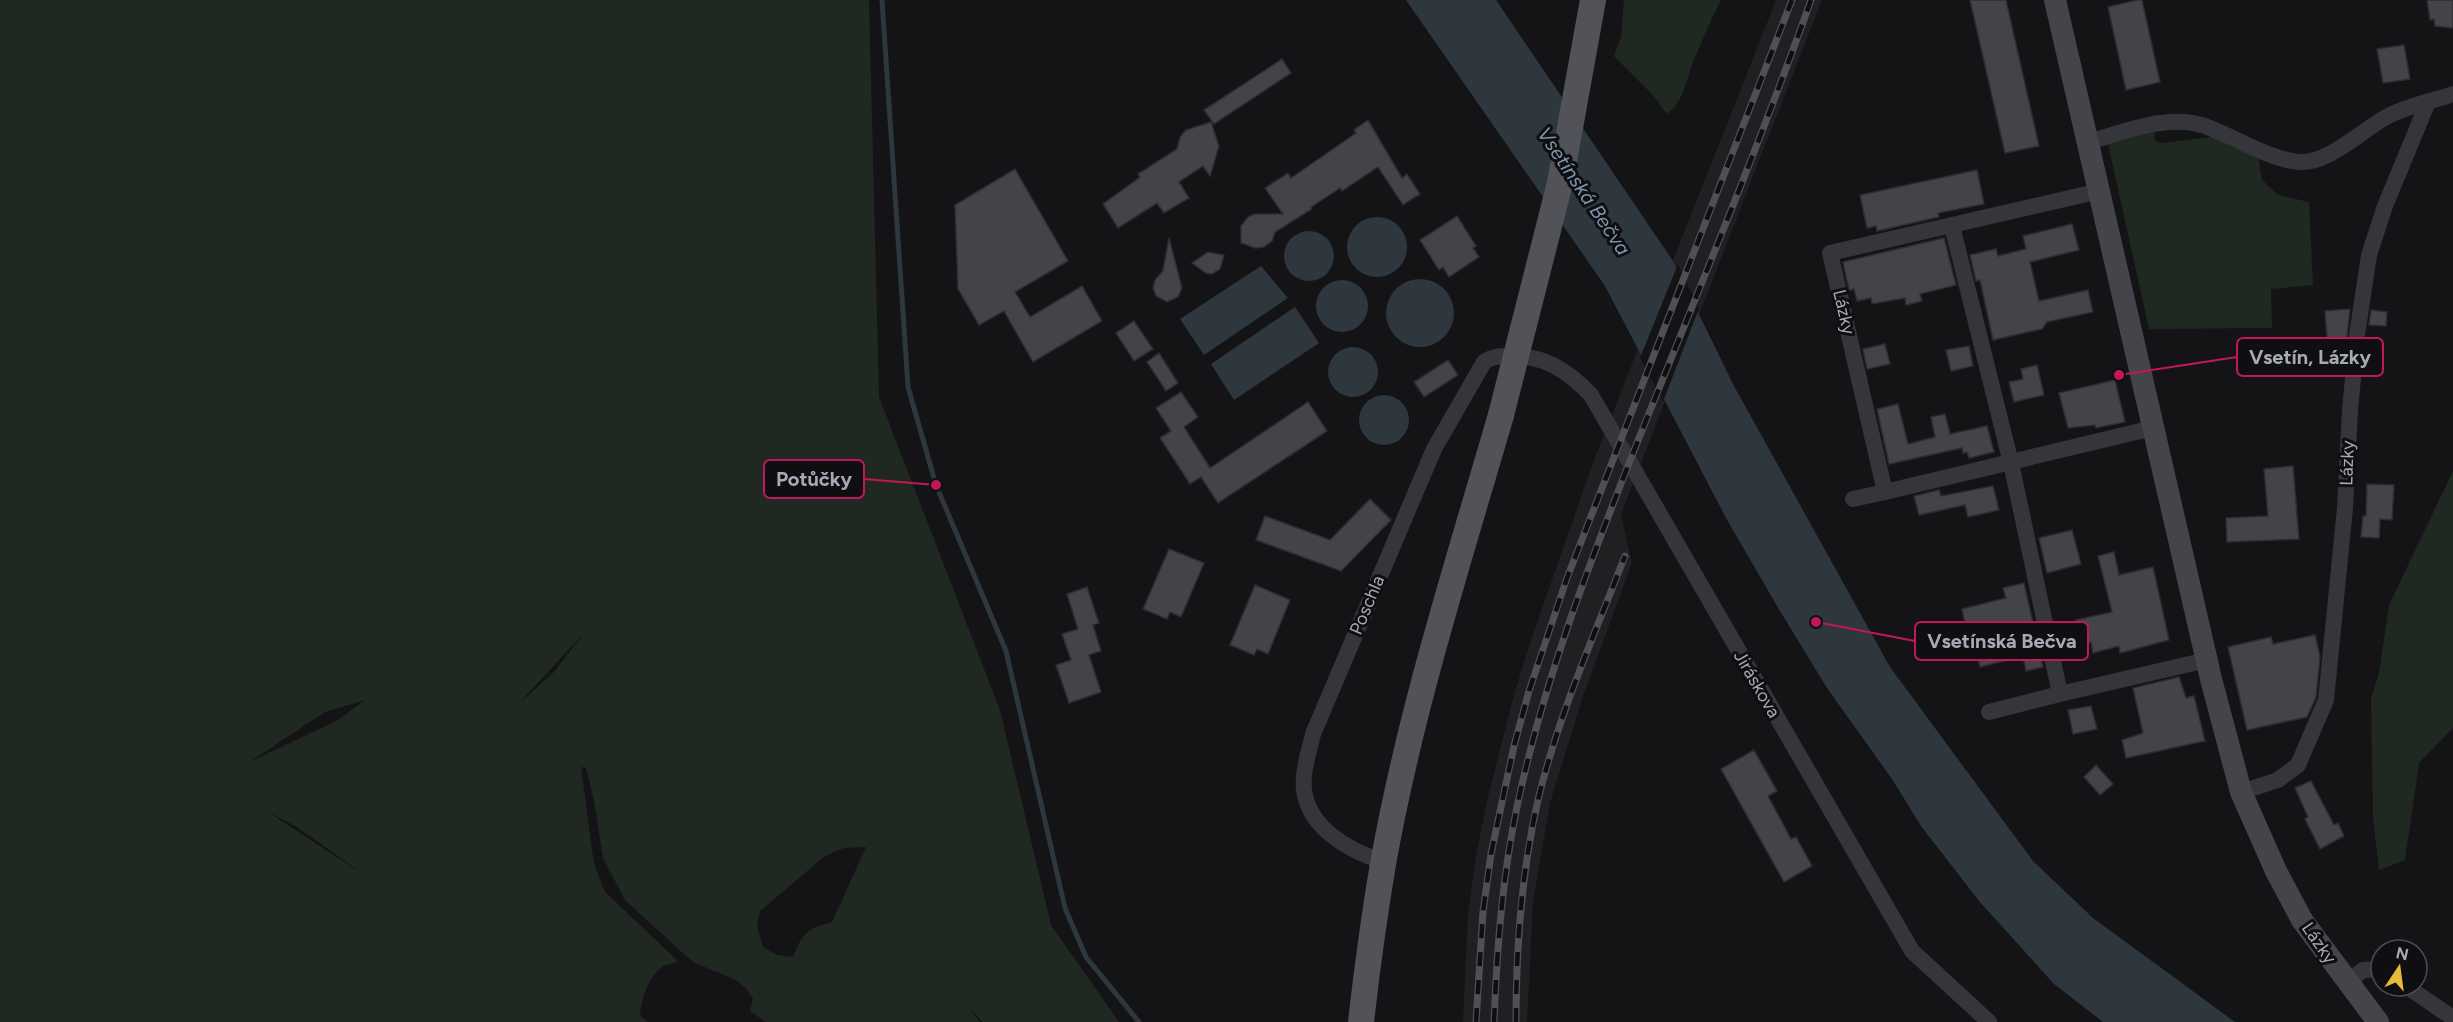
<svg xmlns="http://www.w3.org/2000/svg" width="2453" height="1022" viewBox="0 0 2453 1022" font-family="Figtree,sans-serif">
  <rect width="100%" height="100%" fill="#141416"/>
  <polygon fill="#202023" points="1776,0 1822,0 1621,514 1632,563 1582,699 1550,803 1533,903 1527,1022 1463,1022 1468,914 1476,857 1487,801 1515,691 1533,634 1594,460"/>
  <g fill="#202822" fill-rule="evenodd">
    <path d="M0,0h869l10,397 121,313 51,215 68,97h-136l-15,-15 12,15h-214l-16,-11 3,-12 -7,-11 -12,-9 -39,-16 -9,-7 -61,-56 -22,-42 -9,-57 -8,-33 -5,-1 13,97 11,28 73,69c-4,2 -10,3 -14,5 -15,9 -23,33 -24,49l8,7h-648zM584,633l-30,39 -32,29v-1zM365,700l-27,20 -88,42 75,-50zM268,812l29,15 62,44h-1zM866,847l-34,75c-25,7 -29,10 -39,35l-16,-2 -14,-8 -6,-21 3,-15 65,-55 19,-8z"/>
    <path d="M1624,0h97c-11,21 -20,43 -29,65 -7,19 -8,35 -25,49l-15,-20 -38,-38 7,-19z"/>
    <polygon points="2154,131 2155,141 2162,143 2212,137 2258,157 2262,180 2278,195 2309,202 2313,285 2271,289 2272,328 2149,329 2108,144"/>
    <polygon points="2453,471 2453,728 2419,763 2405,860 2379,870 2373,816 2371,698 2379,673 2389,605"/>
  </g>
  <g fill="#2e363e">
    <polygon points="1406,0 1496,0 1673,261 1734,386 1890,667 2033,861 2093,918 2235,1022 2103,1022 2054,984 1979,901 1921,826 1892,779 1827,688 1777,606 1726,518 1605,286"/>
    <circle cx="1377" cy="247" r="30"/>
    <circle cx="1309" cy="256" r="25"/>
    <polygon points="1261,266 1288,298 1204,355 1180,319"/>
    <circle cx="1420" cy="313" r="34"/>
    <circle cx="1342" cy="306" r="26"/>
    <polygon points="1295,307 1319,343 1234,400 1211,364"/>
    <circle cx="1353" cy="372" r="25"/>
    <circle cx="1384" cy="420" r="25"/>
  </g>
  <polygon fill="#141416" points="1678,264 1699,308 1663,402 1640,358"/>
  <g fill="none" stroke-linecap="round" stroke-linejoin="round">
    <polyline stroke="#2e363e" stroke-width="5" points="882,0 908,387 936,485 1006,651 1065,908 1086,957 1139,1022"/>
  </g>
  <g fill="#434449" stroke="#2e2e32" stroke-width="1.5">
    <polygon points="1970,0 2006,0 2039,146 2005,153"/>
    <polygon points="2137,0 2142,0 2160,82 2126,90 2108,7"/>
    <polygon points="2427,0 2453,0 2453,28 2435,26 2434,19 2430,20"/>
    <polygon points="2404,45 2410,79 2383,83 2377,49"/>
    <polygon points="1282,59 1291,73 1214,124 1204,110"/>
    <polygon points="1368,120 1402,178 1407,174 1420,194 1403,205 1378,167 1342,191 1340,188 1311,207 1312,209 1275,232 1272,241 1264,247 1255,248 1241,243 1241,226 1248,217 1255,214 1283,214 1265,188 1288,173 1291,178 1356,133 1354,130"/>
    <polygon points="1211,122 1219,146 1210,176 1203,166 1179,182 1189,198 1164,213 1157,203 1118,228 1103,204 1140,177 1138,174 1177,149 1180,137 1186,130"/>
    <polygon points="1015,169 1068,261 1015,292 1030,317 1082,286 1102,321 1033,362 1004,311 979,325 958,289 955,205"/>
    <polygon points="1977,170 1984,204 1938,213 1939,217 1877,231 1876,226 1867,228 1860,195"/>
    <polygon points="1457,216 1476,246 1473,248 1479,257 1449,277 1443,267 1439,270 1420,240"/>
    <polygon points="2072,224 2079,250 2030,262 2039,301 2088,290 2093,312 2047,322 2042,329 1993,340 1980,280 1976,281 1970,255 1996,249 1998,256 2026,249 2023,236"/>
    <polygon points="1169,238 1182,288 1178,297 1167,302 1156,296 1153,288 1155,280 1163,271"/>
    <polygon points="1944,238 1956,285 1920,294 1922,301 1906,305 1905,298 1872,304 1871,298 1857,301 1854,289 1849,290 1843,262"/>
    <polygon points="1208,252 1224,255 1220,269 1212,274 1206,273 1192,263"/>
    <polygon points="2350,309 2343,372 2330,372 2333,338 2327,338 2325,311"/>
    <polygon points="2371,310 2387,312 2386,326 2369,325"/>
    <polygon points="1134,321 1153,349 1134,361 1116,333"/>
    <polygon points="1885,344 1890,364 1867,369 1863,349"/>
    <polygon points="1969,346 1973,366 1951,371 1946,350"/>
    <polygon points="1159,353 1178,383 1166,391 1147,362"/>
    <polygon points="1448,360 1458,375 1424,397 1414,382"/>
    <polygon points="2037,365 2044,395 2014,402 2009,382 2023,379 2021,369"/>
    <polygon points="2115,380 2125,422 2096,428 2095,425 2068,428 2059,393"/>
    <polygon points="1181,392 1198,417 1184,427 1210,468 1308,402 1327,431 1218,503 1201,477 1190,484 1160,438 1171,431 1156,408"/>
    <polygon points="1898,404 1908,444 1935,437 1931,417 1945,414 1950,434 1987,426 1994,452 1969,458 1967,452 1963,453 1962,448 1889,464 1877,409"/>
    <polygon points="2293,466 2299,539 2227,542 2226,518 2268,516 2264,469"/>
    <polygon points="2367,484 2394,485 2392,520 2380,519 2379,538 2361,537 2363,516 2366,516"/>
    <polygon points="1993,486 1999,510 1968,517 1965,505 1919,515 1914,496 1939,490 1941,496"/>
    <polygon points="1370,499 1391,520 1341,571 1256,540 1265,516 1330,540"/>
    <polygon points="2072,530 2081,564 2047,573 2039,538"/>
    <polygon points="1169,549 1204,563 1181,617 1170,612 1167,619 1143,609"/>
    <polygon points="2114,552 2119,575 2153,567 2169,640 2120,653 2119,646 2093,653 2091,642 2082,644 2076,620 2112,612 2098,556"/>
    <polygon points="2024,583 2043,667 2026,671 2023,656 1980,667 1972,628 1966,629 1962,609 2006,598 2003,588"/>
    <polygon points="1255,585 1290,600 1268,654 1257,649 1254,655 1230,645"/>
    <polygon points="1087,587 1099,623 1093,625 1101,651 1089,655 1101,692 1069,703 1056,665 1071,660 1062,634 1078,629 1067,594"/>
    <polygon points="2315,635 2320,657 2316,697 2307,717 2247,730 2228,647 2271,637 2273,644"/>
    <polygon points="2179,677 2186,698 2194,696 2205,741 2126,758 2122,740 2143,733 2133,688"/>
    <polygon points="2091,706 2097,729 2073,734 2068,710"/>
    <polygon points="1754,750 1777,791 1768,796 1791,839 1796,837 1812,866 1784,882 1721,769"/>
    <polygon points="2096,765 2113,784 2100,795 2084,777"/>
    <polygon points="2311,781 2334,825 2338,823 2344,836 2320,849 2305,819 2308,817 2295,788"/>
  </g>
  <g fill="none" stroke-linecap="round" stroke-linejoin="round">
    <g stroke="#35363b" stroke-width="16">
      <path d="M2089,142c35,-10 80,-29 116,-16 30,11 63,33 94,36 30,2 64,-33 89,-46 20,-10 44,-15 65,-22"/>
      <polyline points="2100,191 1830,253 1885,492 2153,428"/>
      <polyline points="1952,226 2011,463 2060,694 2207,660"/>
      <polyline points="1853,499 1885,492"/>
      <polyline points="1989,712 2060,694"/>
      <polyline points="2241,792 2278,780 2298,765 2326,700 2345,508 2350,410 2357,335 2369,255 2385,206 2428,102"/>
      <path d="M1384,862c-34,-11 -75,-33 -80,-72 -2,-19 5,-38 9,-56l121,-285 50,-87c9,-6 16,-6 26,-6 35,-1 58,15 81,39l321,556 77,71"/>
      <polyline points="2347,983 2363,970 2381,969"/>
      <polyline points="2406,986 2453,1018"/>
    </g>
    <polyline stroke="#43454a" stroke-width="22" points="2055,0 2211,679 2241,792 2276,871 2302,920 2378,1022"/>
    <path stroke="#515359" stroke-width="26" d="M1361,1022c6,-53 13,-105 22,-158 27,-152 75,-301 118,-449"/>
    <defs>
      <g id="rail">
        <polyline points="1476,1022 1483,912 1491,854 1514,746 1529,691 1567,578 1792,0"/>
        <path d="M1494,1022c3,-72 8,-144 23,-215 26,-125 73,-245 120,-364 59,-147 121,-294 174,-443"/>
        <path d="M1516,1022c0,-75 5,-148 22,-222 20,-84 56,-164 87,-244"/>
      </g>
    </defs>
    <use href="#rail" stroke="#4e5055" stroke-width="7"/>
    <use href="#rail" stroke="#0f0f11" stroke-width="4.5" stroke-dasharray="14" stroke-linecap="butt"/>
    <polyline stroke="#515359" stroke-width="26" points="1501,415 1560,183 1593,0"/>
  </g>
  <g text-anchor="middle" stroke-width="6" stroke-linejoin="round" paint-order="stroke">
    <g font-size="18" fill="#a6aab5" stroke="#0f0f11">
      <text transform="translate(1844 312) rotate(77)" y="6">Lázky</text>
      <text transform="translate(2347 463) rotate(-88)" y="6">Lázky</text>
      <text transform="translate(1367 605) rotate(-67)" y="6">Poschla</text>
      <text transform="translate(1757 684) rotate(60)" y="6">Jiráskova</text>
      <text transform="translate(2319 943) rotate(55)" y="6">Lázky</text>
    </g>
    <g font-size="20" font-style="italic" fill="#7f95af" stroke="#0f0f11">
      <text transform="translate(1584 191) rotate(56)" y="7">Vsetínská Bečva</text>
    </g>
  </g>
  <path fill="none" stroke="#c2185b" stroke-width="2" d="M2119 375L2237 357M936 485L864 479M1816 622L1915 641"/>
  <g fill="#c2185b" stroke="#0f0f11" stroke-width="2">
    <circle cx="2119" cy="375" r="6"/>
    <circle cx="936" cy="485" r="6"/>
    <circle cx="1816" cy="622" r="6"/>
  </g>
  <g fill="#0f0f11" stroke="#c2185b" stroke-width="2">
    <rect x="2237" y="338" width="146" height="38" rx="6"/>
    <rect x="764" y="460" width="100" height="38" rx="6"/>
    <rect x="1915" y="622" width="173" height="38" rx="6"/>
  </g>
  <g font-size="20" text-anchor="middle" font-weight="bold" fill="#a6aab5">
    <text x="2310" y="364">Vsetín, Lázky</text>
    <text x="814" y="486">Potůčky</text>
    <text x="2002" y="648">Vsetínská Bečva</text>
  </g>
  <g transform="translate(2399 968) rotate(13)"><circle r="28" fill="#0f0f11" stroke="#4b4d53" stroke-width="1.5"/>
  <path d="M0-4.5L10 22L0 15L-10 22Z" fill="#e8bb3a"/>
  <text y="-9" font-size="16" font-weight="bold" text-anchor="middle" fill="#a6aab5">N</text>
  </g>
</svg>
